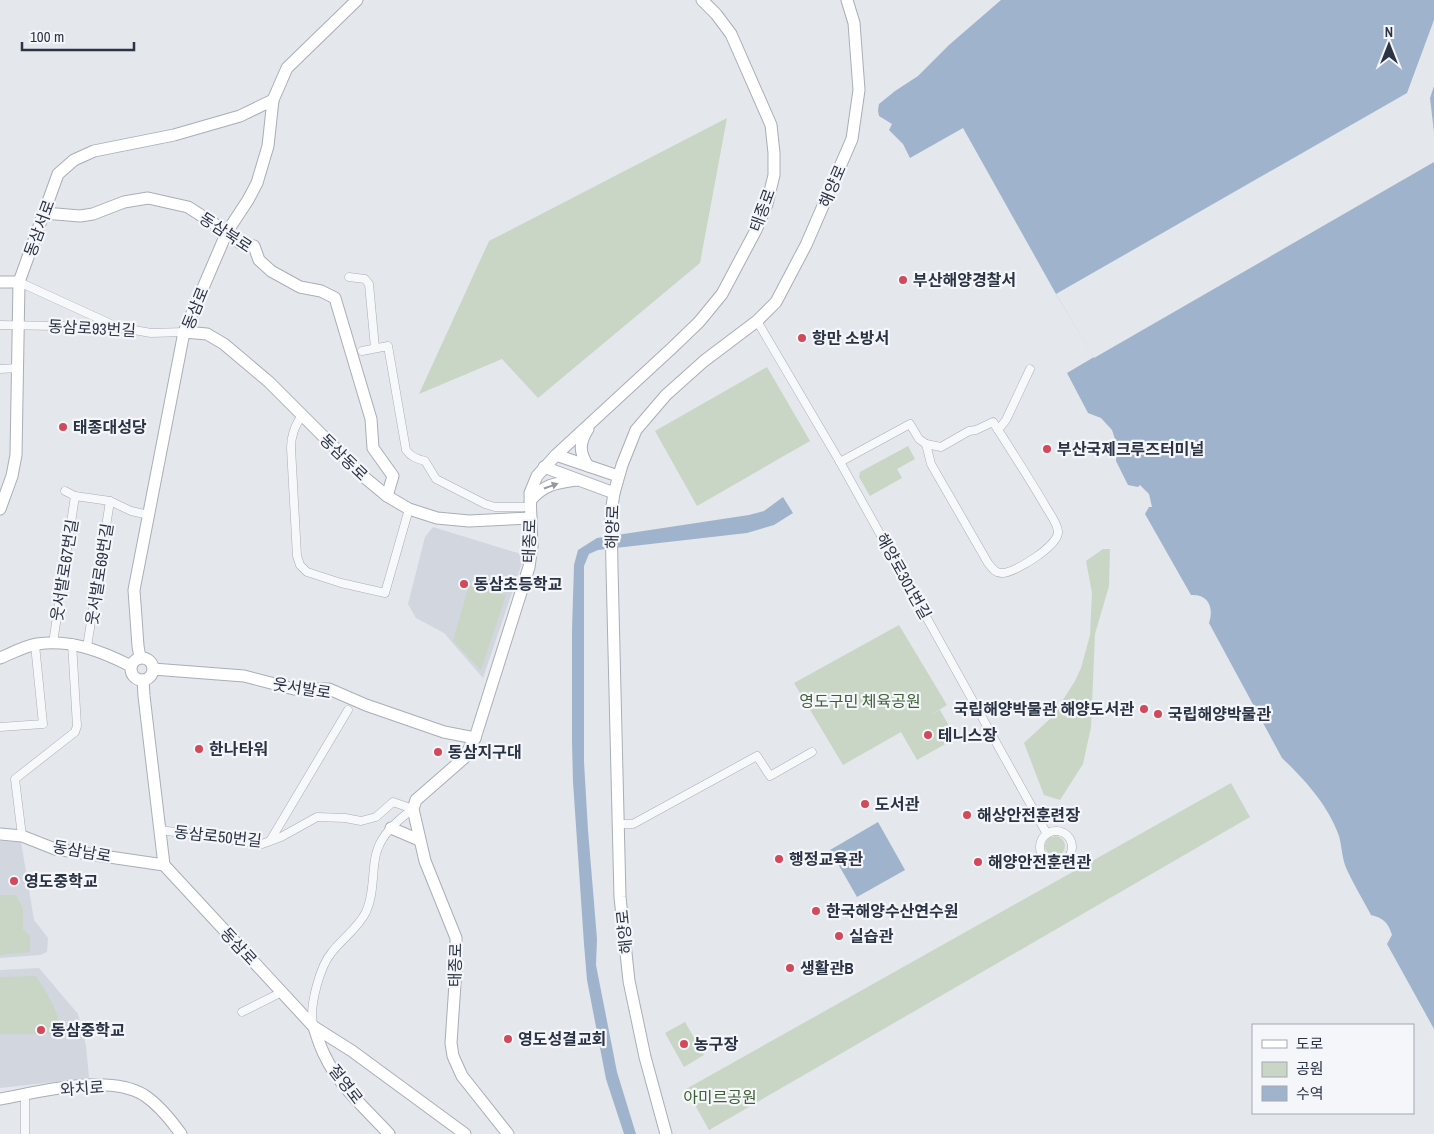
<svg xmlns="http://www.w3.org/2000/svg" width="1434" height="1134" viewBox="0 0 1434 1134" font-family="'Archivo Narrow','Noto Sans KR',sans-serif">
  <rect width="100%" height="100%" fill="#e4e7ec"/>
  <g fill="#d2d6de">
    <polygon points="433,527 521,554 522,563 483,678 444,633 416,618 408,604 425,537"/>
    <polygon points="0,841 21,842 34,920 48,938 47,952 40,955 0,958"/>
    <polygon points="39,968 78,1014 86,1045 89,1078 0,1088 0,970"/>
  </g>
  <g fill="#c9d6c5">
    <polygon points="727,118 700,263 538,398 502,359 419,394 489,241"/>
    <polygon points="767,367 810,441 697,506 655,431"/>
    <polygon points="908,446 915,459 897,469 902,478 870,496 859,477 860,472"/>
    <polygon points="1103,549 1110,549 1109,586 1095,634 1091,727 1083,764 1060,800 1044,795 1024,743 1052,717 1075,681 1081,668 1090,635 1092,593 1086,561"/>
    <polygon points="469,585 506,595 481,670 453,641"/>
    <polygon points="899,625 947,705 931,715 940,710 956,738 917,760 901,732 843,765 794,683"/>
    <polygon points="1231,783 1250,817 709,1130 686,1089"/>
    <circle cx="1055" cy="846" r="10"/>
    <polygon points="0,895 16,895 23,909 23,929 30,936 30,952 0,955"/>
    <path d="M36,976c12,19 23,35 25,58h-61v-57z"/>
    <polygon points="685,1022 704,1055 684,1067 665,1033"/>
  </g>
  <g fill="#9fb4cc">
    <path d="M1001,0h433v1029l-47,-85 5,-9c-4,-13 -9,-17 -21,-20 -8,-15 -17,-30 -24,-45 -5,-10 -5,-23 -8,-34 -11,-31 -34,-56 -57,-78l-73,-135c5,-15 0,-29 -18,-28l-46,-81 4,-7h3l-3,-13 -9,-9 -2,2 -10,-2 -12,-24 1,-16 -5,-15 -11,-12 -13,-5 -21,-40 27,-16 -38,-63 -93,-166 -53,30 -7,-14 -14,-14 3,-6 -13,-8 -1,-6 1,-6 16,-13 23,-15 31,-31z"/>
    <polygon points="783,497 793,513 774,525 747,533 598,550 589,554 584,566 584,762 588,830 597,939 596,965 617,1072 636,1134 624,1134 606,1079 587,980 584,944 573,782 572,742 572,630 574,565 578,550 597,538 749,515 764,511"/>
    <polygon points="878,822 905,870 857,897 830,850"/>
  </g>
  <polygon fill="#e4e7ec" points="1434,20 1434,86 1430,98 1434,132 1434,162 1094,358 1056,294 1407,93"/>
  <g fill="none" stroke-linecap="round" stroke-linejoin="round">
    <defs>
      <g id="street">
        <polyline points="349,277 365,279 369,284 375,348"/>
        <polyline points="19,282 113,325"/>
        <polyline points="757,321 840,462 1047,834"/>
        <polyline points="0,325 117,327 151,333 184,332"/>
        <path d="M362,351l26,-5 18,104c5,7 11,9 19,11l11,18 49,25 10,3h34"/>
        <polyline points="0,369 18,368"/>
        <path d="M302,415c-7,11 -11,20 -11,33l6,108 3,9 7,7 34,11 44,10 24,-84"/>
        <path d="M993,422c18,28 36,56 53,85 4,7 11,16 12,24 2,14 -42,41 -55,42 -7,1 -11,-5 -15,-10l-57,-99 -5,-20 15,3 28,-16 7,-1z"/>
        <polyline points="998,430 1006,420 1030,369"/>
        <polyline points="840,462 910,424 919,439 926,444"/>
        <polyline points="65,491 75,496 110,501 131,511 149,515"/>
        <polyline points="53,643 75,496"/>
        <polyline points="87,647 110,501"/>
        <polyline points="0,727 43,724 35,645"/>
        <polyline points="618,824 633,824 757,756 770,776 812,752"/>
        <polyline points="160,830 262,844 281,837 317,817 345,818 361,821 376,817 393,802 413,809"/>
        <circle cx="1056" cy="847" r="16"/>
        <polyline points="22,836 15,779 75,732 77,726 72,643"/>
        <polyline points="270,841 348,710"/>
        <polyline points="242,1012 282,992"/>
        <path d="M313,1024c-4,-18 7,-58 19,-72 11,-14 26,-24 34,-40 5,-11 6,-22 7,-34 1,-10 1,-21 5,-30 6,-16 21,-29 35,-39"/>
        <polyline points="25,1095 25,1134"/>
      </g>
      <g id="secondary">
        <polyline points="44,213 80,216 93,214 124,202 148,198 188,207 227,232 240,243 254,246 259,260 271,271 300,287 321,291 335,298 371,419 373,448 393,476 387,496"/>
        <polyline points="0,282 19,282"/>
        <polyline points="184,332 207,334 224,344 269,382 364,477 387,496 409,509 437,518 469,521 531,518"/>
        <path d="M588,429c-9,14 -9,23 0,37"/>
        <polyline points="556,455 618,476"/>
        <polyline points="544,467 614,493"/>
        <path d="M530,501c14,-17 26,-18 47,-21"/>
        <polyline points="0,509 12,476 16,455 19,282 58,174 74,160 94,151 174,135 240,116 273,100"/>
        <circle cx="142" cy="669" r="11"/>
        <path d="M0,658c12,-5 25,-12 37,-14 34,-5 64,7 94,22"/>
        <polyline points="140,658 138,646 134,590 184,332 227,232 248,200 257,183 268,146 273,100 287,68 357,0"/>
        <polyline points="153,669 244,676 294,689 329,689 366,705 444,732 475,738"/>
        <polyline points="143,680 144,696 164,865 314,1027 352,1051 465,1134"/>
        <polyline points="391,828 419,840"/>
        <polyline points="0,834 22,836 55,849 164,865"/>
        <path d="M314,1027c3,9 6,20 11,29 13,29 43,55 64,78"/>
        <path d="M0,1099c40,-7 108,-26 144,-4 15,10 27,25 37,39"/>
        <polyline points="508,1134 462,1076 453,1056 451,1043 456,969 456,938 425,861 413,809 416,800 464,758 475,738 529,567 532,546 530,493 537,476 556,455 672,348 699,322 722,294 756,230 767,204 774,175 774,153 771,125 731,34 716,14 702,0"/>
        <polyline points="666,1134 645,1057 629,981 620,897 612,568 611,513 614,493 622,465 636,430 666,395 704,361 757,321 776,302 806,245 852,139 859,90 854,23 847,0"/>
      </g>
    </defs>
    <use href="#street" stroke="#a9aeb7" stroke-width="9"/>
    <use href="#secondary" stroke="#a9aeb7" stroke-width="13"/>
    <use href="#street" stroke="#f7f8fa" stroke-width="8"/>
    <use href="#secondary" stroke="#fff" stroke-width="11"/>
  </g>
  <defs><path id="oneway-solid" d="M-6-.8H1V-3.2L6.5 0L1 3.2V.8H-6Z" transform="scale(1.25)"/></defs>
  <use fill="#959aa2" href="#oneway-solid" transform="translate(551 486) rotate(-19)"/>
  <g fill="#d1495b" stroke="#f4f6f9" stroke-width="2">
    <circle cx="903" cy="280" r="5"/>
    <circle cx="802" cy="338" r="5"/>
    <circle cx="63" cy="427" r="5"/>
    <circle cx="1047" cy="449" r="5"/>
    <circle cx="464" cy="584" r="5"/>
    <circle cx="1144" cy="709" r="5"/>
    <circle cx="1158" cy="714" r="5"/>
    <circle cx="928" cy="735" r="5"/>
    <circle cx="199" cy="749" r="5"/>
    <circle cx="438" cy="752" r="5"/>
    <circle cx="865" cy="804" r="5"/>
    <circle cx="967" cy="815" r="5"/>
    <circle cx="779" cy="859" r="5"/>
    <circle cx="978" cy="862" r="5"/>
    <circle cx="14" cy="881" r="5"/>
    <circle cx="816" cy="911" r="5"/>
    <circle cx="839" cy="936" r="5"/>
    <circle cx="790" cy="968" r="5"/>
    <circle cx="41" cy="1030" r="5"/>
    <circle cx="508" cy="1039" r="5"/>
    <circle cx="684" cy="1044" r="5"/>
  </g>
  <g text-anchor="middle" stroke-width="4.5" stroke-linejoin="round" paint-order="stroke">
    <g font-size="16" fill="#2b3445" stroke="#f4f6f9">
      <text transform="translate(832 186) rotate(-67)" y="6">해양로</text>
      <text transform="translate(762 210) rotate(-70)" y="6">태종로</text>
      <text transform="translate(39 228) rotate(-70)" y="6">동삼서로</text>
      <text transform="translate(226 232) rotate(33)" y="6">동삼북로</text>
      <text transform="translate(195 308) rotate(-68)" y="6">동삼로</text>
      <text transform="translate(92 328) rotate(3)" y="6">동삼로93번길</text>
      <text transform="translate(344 457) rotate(44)" y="6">동삼동로</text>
      <text transform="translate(612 527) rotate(-88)" y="6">해양로</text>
      <text transform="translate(529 541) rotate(-88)" y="6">태종로</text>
      <text transform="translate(64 570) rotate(-81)" y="6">웃서발로67번길</text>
      <text transform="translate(99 574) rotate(-81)" y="6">웃서발로69번길</text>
      <text transform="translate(904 576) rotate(61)" y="6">해양로301번길</text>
      <text transform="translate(302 688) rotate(9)" y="6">웃서발로</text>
      <text transform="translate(218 836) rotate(6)" y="6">동삼로50번길</text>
      <text transform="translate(82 851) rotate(10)" y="6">동삼남로</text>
      <text transform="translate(624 932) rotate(-96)" y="6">해양로</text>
      <text transform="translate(239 946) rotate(47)" y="6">동삼로</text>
      <text transform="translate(455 965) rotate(-89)" y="6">태종로</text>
      <text transform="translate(346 1084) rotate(52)" y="6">절영로</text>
      <text transform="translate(82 1088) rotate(-4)" y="6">와치로</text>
    </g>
    <g font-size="16" font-weight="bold" fill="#2b3445" stroke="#f4f6f9" text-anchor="start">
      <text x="913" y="286">부산해양경찰서</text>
      <text x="812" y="344">항만 소방서</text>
      <text x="73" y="433">태종대성당</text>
      <text x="1057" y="455">부산국제크루즈터미널</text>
      <text x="474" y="590">동삼초등학교</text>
      <text x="1134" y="715" text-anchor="end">국립해양박물관 해양도서관</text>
      <text x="1168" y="720">국립해양박물관</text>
      <text x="938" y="741">테니스장</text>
      <text x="209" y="755">한나타워</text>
      <text x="448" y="758">동삼지구대</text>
      <text x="875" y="810">도서관</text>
      <text x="977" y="821">해상안전훈련장</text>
      <text x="789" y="865">행정교육관</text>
      <text x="988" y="868">해양안전훈련관</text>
      <text x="24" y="887">영도중학교</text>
      <text x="826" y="917">한국해양수산연수원</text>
      <text x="849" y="942">실습관</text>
      <text x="800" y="974">생활관B</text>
      <text x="51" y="1036">동삼중학교</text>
      <text x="518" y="1045">영도성결교회</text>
      <text x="694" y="1050">농구장</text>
    </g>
    <g font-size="16" fill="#3f6138" stroke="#f4f6f9">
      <text x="860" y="707">영도구민 체육공원</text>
      <text x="720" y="1103">아미르공원</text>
    </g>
  </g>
  <rect x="1252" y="1024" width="162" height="90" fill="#f4f6f9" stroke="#a4a8b1"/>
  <rect x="1262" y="1040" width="25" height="8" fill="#ffffff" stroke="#a4a8b1"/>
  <text x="1296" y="1049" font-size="15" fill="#2b3445">도로</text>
  <rect x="1262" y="1062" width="25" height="15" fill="#c9d6c5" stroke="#a4a8b1"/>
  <text x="1296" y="1074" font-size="15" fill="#2b3445">공원</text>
  <rect x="1262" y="1086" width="25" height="15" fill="#9fb4cc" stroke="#a4a8b1"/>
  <text x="1296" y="1099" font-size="15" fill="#2b3445">수역</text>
  <g transform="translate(1389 45)" stroke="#f4f6f9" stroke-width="4" paint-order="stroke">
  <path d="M0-4L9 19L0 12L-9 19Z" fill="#2b3445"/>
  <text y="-8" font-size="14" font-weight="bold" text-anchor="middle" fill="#2b3445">N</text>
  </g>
  <path d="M22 42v8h112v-8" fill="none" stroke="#2b3445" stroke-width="2.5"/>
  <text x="30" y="42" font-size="15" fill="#2b3445" stroke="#f4f6f9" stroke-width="4" paint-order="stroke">100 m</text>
</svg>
